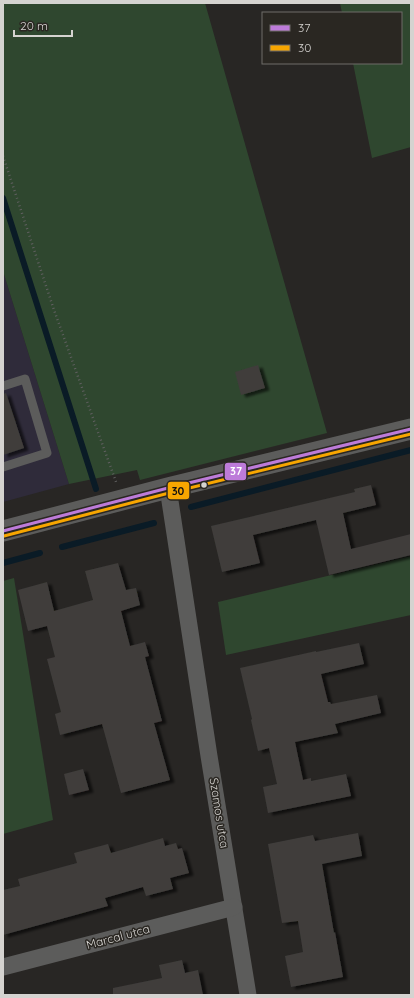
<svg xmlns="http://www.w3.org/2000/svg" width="414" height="998" viewBox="0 0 414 998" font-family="Quicksand,sans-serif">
  <defs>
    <filter id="shadow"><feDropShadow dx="4.5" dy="2.5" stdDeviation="1" flood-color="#0009"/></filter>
  </defs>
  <rect width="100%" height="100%" fill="#282624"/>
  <polygon fill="#2f2b3a" points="3,271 69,484 3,502"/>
  <g fill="#2f472f">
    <polygon points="3,3 205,3 327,433 140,480 137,470 69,484 3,271"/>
    <polygon points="340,3 411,3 411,147 372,158 353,63 401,63 401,13 342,13"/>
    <polygon points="411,556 411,615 226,655 218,602"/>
    <polygon points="14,578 53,820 3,834 3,581"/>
  </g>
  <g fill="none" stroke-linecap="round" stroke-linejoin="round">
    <g stroke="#0a1b26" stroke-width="6">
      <polyline points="3,198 96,489"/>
      <polyline points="191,507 411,450"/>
      <polyline points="62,547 154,523"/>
      <polyline points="3,563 40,553"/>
    </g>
  </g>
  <g fill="#3f3d3b" filter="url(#shadow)">
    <polygon points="258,365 265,388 241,395 235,372"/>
    <polygon points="6,393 24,448 3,455 3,394"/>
    <polygon points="371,485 376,505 343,513 351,549 411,534 411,555 329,575 316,520 253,535 260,563 222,572 211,526 355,492 354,489"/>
    <polygon points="118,563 126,590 136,588 140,605 121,611 130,646 145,642 149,656 145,657 162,721 154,723 170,780 121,793 102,724 60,735 55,714 61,712 47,659 55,657 47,626 28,631 18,590 47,582 54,611 93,600 85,571"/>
    <polygon points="359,643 364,664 321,674 328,702 330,702 331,704 377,695 381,713 335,724 338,733 295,742 303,780 311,778 311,781 346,774 351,796 268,813 263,787 277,784 269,748 258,751 251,720 252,719 240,668 316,651 316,652"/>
    <polygon points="83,769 89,790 69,795 64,774"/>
    <polygon points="358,833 362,856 322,864 334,933 335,932 343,977 291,987 285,956 303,952 298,921 282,923 268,844 313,835 315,841"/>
    <polygon points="163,838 165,846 176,843 178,849 182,848 189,873 170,878 173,889 146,896 143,887 105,898 108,906 3,935 3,890 20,886 18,879 77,863 74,853 108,844 111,853"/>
    <polygon points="182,960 185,973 198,970 203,995 113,995 113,988 162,978 159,965"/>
  </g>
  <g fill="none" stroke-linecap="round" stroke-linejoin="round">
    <polyline stroke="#5f5f5f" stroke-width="2.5" stroke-dasharray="1 3" stroke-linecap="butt" points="3,156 54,310 116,482"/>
    <polyline stroke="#5c5c5b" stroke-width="9" points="3,386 25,379 47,453 3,467"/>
    <g stroke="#5c5c5b" stroke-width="17">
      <polyline points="168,488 209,756 248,995"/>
      <polyline points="3,967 234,907"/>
    </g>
    <polyline stroke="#5c5c5b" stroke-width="21" points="3,531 168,488 411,429"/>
    <defs>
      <polyline id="bus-1" points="3,531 168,488 411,429"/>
      <polyline id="bus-2" points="4,536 169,493 411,434"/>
    </defs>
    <use href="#bus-1" stroke="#2a2722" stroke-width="6"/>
    <use href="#bus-2" stroke="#2a2722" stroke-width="6"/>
    <use href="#bus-1" stroke="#bd7bd9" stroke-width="3"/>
    <use href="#bus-2" stroke="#f7a600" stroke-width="3"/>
  </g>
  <circle fill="#d5d3d0" stroke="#2a2722" stroke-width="1.5" cx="204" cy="485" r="3.5"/>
  <g text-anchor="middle" stroke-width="3" stroke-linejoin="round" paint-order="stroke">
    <g font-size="12" fill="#d5d3d0" stroke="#2a2722">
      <text transform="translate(219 813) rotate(81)" y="4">Szamos utca</text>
      <text transform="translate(118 937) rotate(-15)" y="4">Marcal utca</text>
    </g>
  </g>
  <g stroke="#2a2722" stroke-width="1.5">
    <rect x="224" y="462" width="23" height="19" rx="4" fill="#bd7bd9"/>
    <rect x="167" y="481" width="23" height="19" rx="4" fill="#f7a600"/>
  </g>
  <g font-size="11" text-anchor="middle" font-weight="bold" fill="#fff">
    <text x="236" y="475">37</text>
  </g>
  <g font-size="11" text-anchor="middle" font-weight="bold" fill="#111">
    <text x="178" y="495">30</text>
  </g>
  <rect width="414" height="998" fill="none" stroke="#d5d3d0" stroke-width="8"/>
  <rect x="262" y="12" width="140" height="52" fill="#2a2722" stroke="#6e6c68"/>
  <rect x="270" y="25" width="20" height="6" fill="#bd7bd9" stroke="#6e6c68"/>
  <text x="298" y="32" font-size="12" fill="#d5d3d0">37</text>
  <rect x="270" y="45" width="20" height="6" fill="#f7a600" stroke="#6e6c68"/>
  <text x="298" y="52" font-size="12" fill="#d5d3d0">30</text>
  <path d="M14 30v6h58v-6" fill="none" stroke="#d5d3d0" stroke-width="2"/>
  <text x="20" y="30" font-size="12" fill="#d5d3d0" stroke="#2a2722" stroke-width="3" paint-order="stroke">20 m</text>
</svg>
